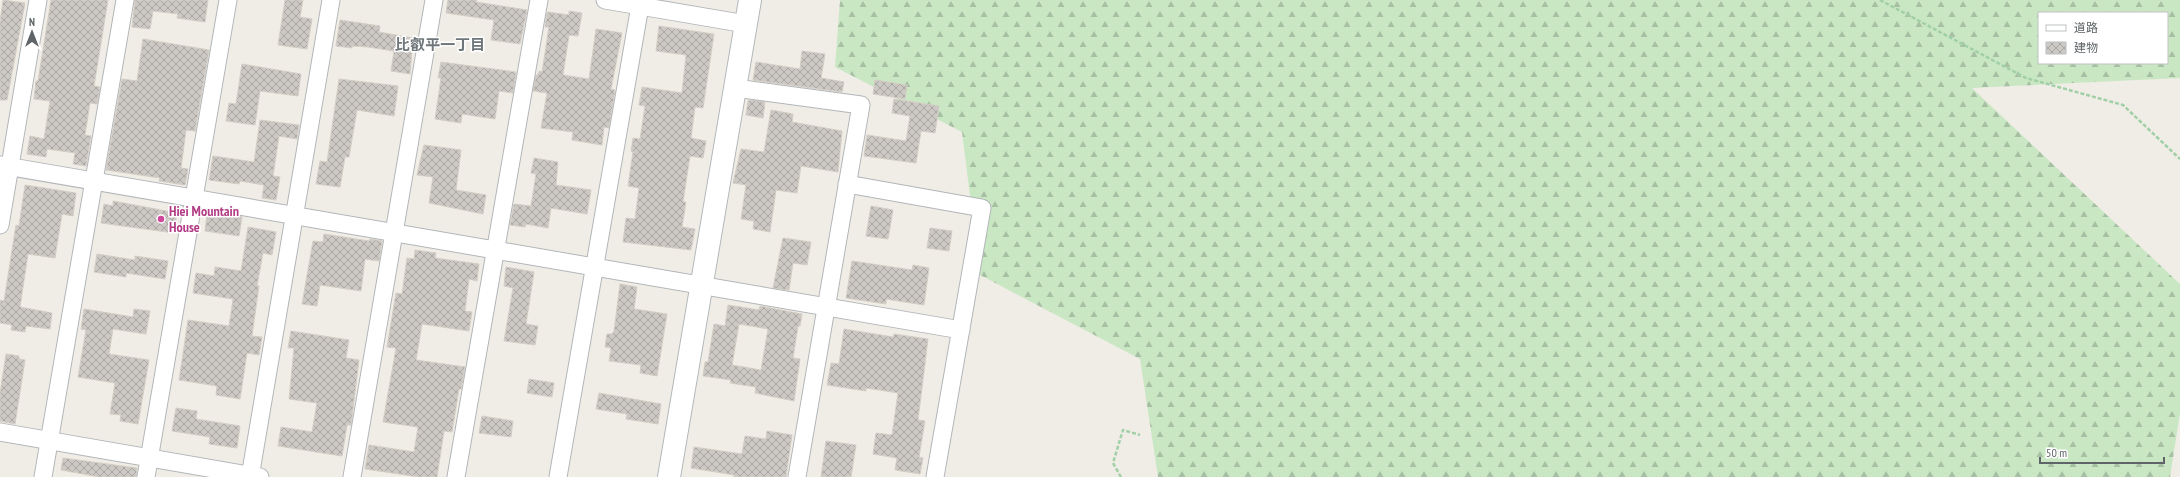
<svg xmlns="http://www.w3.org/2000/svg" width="2180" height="477" viewBox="0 0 2180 477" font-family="'PT Sans Narrow','Noto Sans JP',sans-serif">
  <defs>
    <pattern id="forest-firs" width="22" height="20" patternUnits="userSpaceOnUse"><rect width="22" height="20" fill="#cae7c4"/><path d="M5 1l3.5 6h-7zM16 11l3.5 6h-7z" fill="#a7bfa3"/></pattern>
    <pattern id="building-cross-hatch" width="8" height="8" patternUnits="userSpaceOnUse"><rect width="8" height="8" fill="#ccc8c4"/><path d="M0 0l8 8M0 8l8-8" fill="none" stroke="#a9a6a3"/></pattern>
  </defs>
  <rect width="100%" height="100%" fill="#f0ede7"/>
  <path fill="url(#forest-firs)" fill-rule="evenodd" d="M840,0h1340v78l-208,10 208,196v129l-10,64h-1012l-18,-118 -160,-84 -18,-143 -127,-65zM2039,13h128v50h-128z"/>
  <g fill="url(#building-cross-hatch)" stroke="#d5cec5" fill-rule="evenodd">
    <polygon points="3,0 25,3 7,100 0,100 0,22"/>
    <polygon points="51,0 108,0 94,86 100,87 97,104 90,103 85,135 91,136 86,166 73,164 75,153 47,149 46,157 27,154 30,136 44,139 50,101 34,99 36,81 38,81"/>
    <polygon points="135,0 208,0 205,22 177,18 178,14 153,11 150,29 132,27"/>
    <polygon points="285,0 303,0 300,17 312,19 307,49 278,45"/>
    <polygon points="448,0 477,0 476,2 527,10 520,44 491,40 494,20 446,13"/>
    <polygon points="569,11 582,13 578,36 569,35 563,75 589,79 596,29 622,33 611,89 615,90 609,128 604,127 602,145 572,140 573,132 541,128 547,93 533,91 536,75 538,75 539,71 542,72 549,27 545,27 547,13 548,12 569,15"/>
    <polygon points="340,20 380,26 379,32 413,38 410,74 391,71 394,51 368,47 352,46 352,48 336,46"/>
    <polygon points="659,26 714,34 703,108 695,107 691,138 706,141 703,158 690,156 683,202 686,202 682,227 695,229 691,250 623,242 626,218 635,219 639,188 628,186 633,152 631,151 633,138 640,139 645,106 639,105 642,87 682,93 686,55 656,51"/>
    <polygon points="143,39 209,50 195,131 186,130 181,168 188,169 185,185 159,181 160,178 106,170 122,79 137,81"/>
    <polygon points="802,51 825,54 821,78 844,82 842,92 753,80 756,62 800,69"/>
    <polygon points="441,62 516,72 513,93 499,91 495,119 462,114 461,123 435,119 441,78 438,78"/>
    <polygon points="242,64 301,74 298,96 260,91 255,125 226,121 229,103 236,104"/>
    <polygon points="339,79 398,86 394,116 357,110 349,157 345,157 340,187 316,184 320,161 327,162"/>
    <polygon points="875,80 907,85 905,99 873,94"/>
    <polygon points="894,99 939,106 935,133 921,131 916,163 864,156 867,135 906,141 910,116 892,113"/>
    <polygon points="750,100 765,102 763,118 746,115 748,101"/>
    <polygon points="771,110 793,114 792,122 842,131 838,172 801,166 797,193 776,190 770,232 753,229 754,221 741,219 746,185 733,183 741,149 764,152"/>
    <polygon points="260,120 299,125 297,139 279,136 273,176 280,177 276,200 262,198 264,185 240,181 239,184 209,180 213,156 254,162"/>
    <polygon points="424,145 461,150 456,190 486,195 483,214 429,203 433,177 417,175"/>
    <polygon points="534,158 558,162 556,185 591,190 587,214 551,208 548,228 526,224 525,227 510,225 514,204 531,206 536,174 531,173"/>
    <polygon points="25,185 76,193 73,216 62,214 55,258 28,254 20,307 52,313 50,329 26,326 25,332 11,330 12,325 0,323 0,300 4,301 16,225 19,226"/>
    <polygon points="113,201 177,213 174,233 101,223 104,204 113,206"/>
    <polygon points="871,206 893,210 888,239 866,236"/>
    <polygon points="207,214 227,217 227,214 242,217 239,236 205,231"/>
    <polygon points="248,227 276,232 272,255 263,253 257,286 259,286 252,336 262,337 259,355 247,353 240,399 216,395 217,386 179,380 188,320 229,326 233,299 193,293 196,273 214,276 215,267 241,271"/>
    <polygon points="930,228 952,231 949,251 927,248"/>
    <polygon points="324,234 369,241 370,239 382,241 379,261 365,259 361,291 320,285 317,306 302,304 313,241 323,242"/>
    <polygon points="783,238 811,242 807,265 793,263 789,290 773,288"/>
    <polygon points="415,250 436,253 435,258 479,264 477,281 469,279 465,311 472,312 469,331 422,324 416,360 465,367 461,389 459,389 452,432 444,431 437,477 419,477 365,469 369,445 414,452 418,427 383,422 396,348 387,347 396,293 402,294 407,258 414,259"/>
    <polygon points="97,254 135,260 135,256 168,261 165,279 126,273 126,277 94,272"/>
    <polygon points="852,261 912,270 913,265 929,268 924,305 886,299 886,304 846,298"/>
    <polygon points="506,267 534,272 526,324 538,326 535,345 504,341 513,288 504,286"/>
    <polygon points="620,284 637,287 634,309 667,314 657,376 640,373 641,365 609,361 611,348 605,347 607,334 612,334 614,331"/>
    <path d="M728,305l31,5 1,-4 42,8 -2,12h-2l-5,32 7,1 -6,42 -39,-8 1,-6 -26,-4 1,-3 -28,-4 2,-14h3l6,-38 11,2zM739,324l29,5 -7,41 -29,-5z"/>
    <polygon points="84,309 133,317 134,309 150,311 146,334 113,329 109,354 149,360 138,424 120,421 121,415 110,414 115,383 78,377 86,330 81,329"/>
    <polygon points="844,329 893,337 894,334 928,339 918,420 925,421 919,457 923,458 920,474 895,470 897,458 873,454 876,433 892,435 898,393 866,388 866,391 827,385 831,363 839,364"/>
    <polygon points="291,331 349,340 346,358 359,360 351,425 347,425 342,456 278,446 281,427 312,432 317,403 289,399 294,348 288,348"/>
    <polygon points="6,354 19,356 19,359 25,360 15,424 0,421 0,393"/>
    <polygon points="529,379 554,383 552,397 527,393"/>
    <polygon points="599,393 661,404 658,424 626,419 627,414 596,409"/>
    <polygon points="176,408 197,411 196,419 240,426 237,448 209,444 210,437 172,431"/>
    <polygon points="482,416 513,421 511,437 479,433"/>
    <polygon points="767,431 792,435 786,477 734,477 734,475 691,468 694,447 742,454 745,436 766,439"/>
    <polygon points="826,441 856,445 851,477 821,477"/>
    <polygon points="63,458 137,468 136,477 99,477 61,470"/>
  </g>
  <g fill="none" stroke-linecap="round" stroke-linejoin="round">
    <defs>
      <g id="street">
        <polyline points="605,0 746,24"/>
        <polyline points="735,88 861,105 797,477"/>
        <polyline points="0,165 961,330"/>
        <polyline points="847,184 982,208 935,477"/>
        <polyline points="0,225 38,0"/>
        <polyline points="0,432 260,477"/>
        <polyline points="43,477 125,0"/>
        <polyline points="146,477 228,0"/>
        <polyline points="250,477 331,0"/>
        <polyline points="352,477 434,0"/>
        <polyline points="456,477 539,0"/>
        <polyline points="558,477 641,0"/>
      </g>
      <polyline id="secondary" points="669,477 750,0"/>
    </defs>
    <use href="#street" stroke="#b2b6b9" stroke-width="19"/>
    <use href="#secondary" stroke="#b3b8bb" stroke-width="24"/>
    <g stroke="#a1d0a6" stroke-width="2.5" stroke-dasharray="4 2" stroke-linecap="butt">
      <polyline points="1880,0 2026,78 2123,105 2180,159"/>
      <polyline points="1121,477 1113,463 1123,430 1140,435"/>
    </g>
    <use href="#street" stroke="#fff" stroke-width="17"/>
    <use href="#secondary" stroke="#fff" stroke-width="22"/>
  </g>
  <circle fill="#d1479c" stroke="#fff" stroke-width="1.5" cx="161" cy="219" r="4"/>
  <g text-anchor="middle" stroke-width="3" stroke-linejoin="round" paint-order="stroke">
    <g font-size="14" font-weight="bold" fill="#b23c85" stroke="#fff" text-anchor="start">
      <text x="169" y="216">Hiei Mountain<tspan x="169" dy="16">House</tspan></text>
    </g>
    <g font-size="15" font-weight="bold" fill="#6f7679" stroke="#fff">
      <text x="440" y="50">比叡平一丁目</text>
    </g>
  </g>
  <rect x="2038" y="12" width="130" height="52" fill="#ffffff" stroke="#bfc1c2"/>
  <rect x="2046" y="25" width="20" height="6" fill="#ffffff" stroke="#bfc1c2"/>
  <text x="2074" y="32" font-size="12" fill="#5e6467">道路</text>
  <rect x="2046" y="42" width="20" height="12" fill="url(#building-cross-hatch)" stroke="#bfc1c2"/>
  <text x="2074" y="52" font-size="12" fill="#5e6467">建物</text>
  <g transform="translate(32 32)" stroke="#ffffff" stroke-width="3" paint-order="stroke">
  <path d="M0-3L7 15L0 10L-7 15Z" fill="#5e6467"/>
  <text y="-6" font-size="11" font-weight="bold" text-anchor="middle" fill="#5e6467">N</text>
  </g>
  <path d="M2040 457v6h124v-6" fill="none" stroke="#5e6467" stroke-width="2"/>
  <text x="2046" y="457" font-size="12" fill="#5e6467" stroke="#ffffff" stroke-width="3" paint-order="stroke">50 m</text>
</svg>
